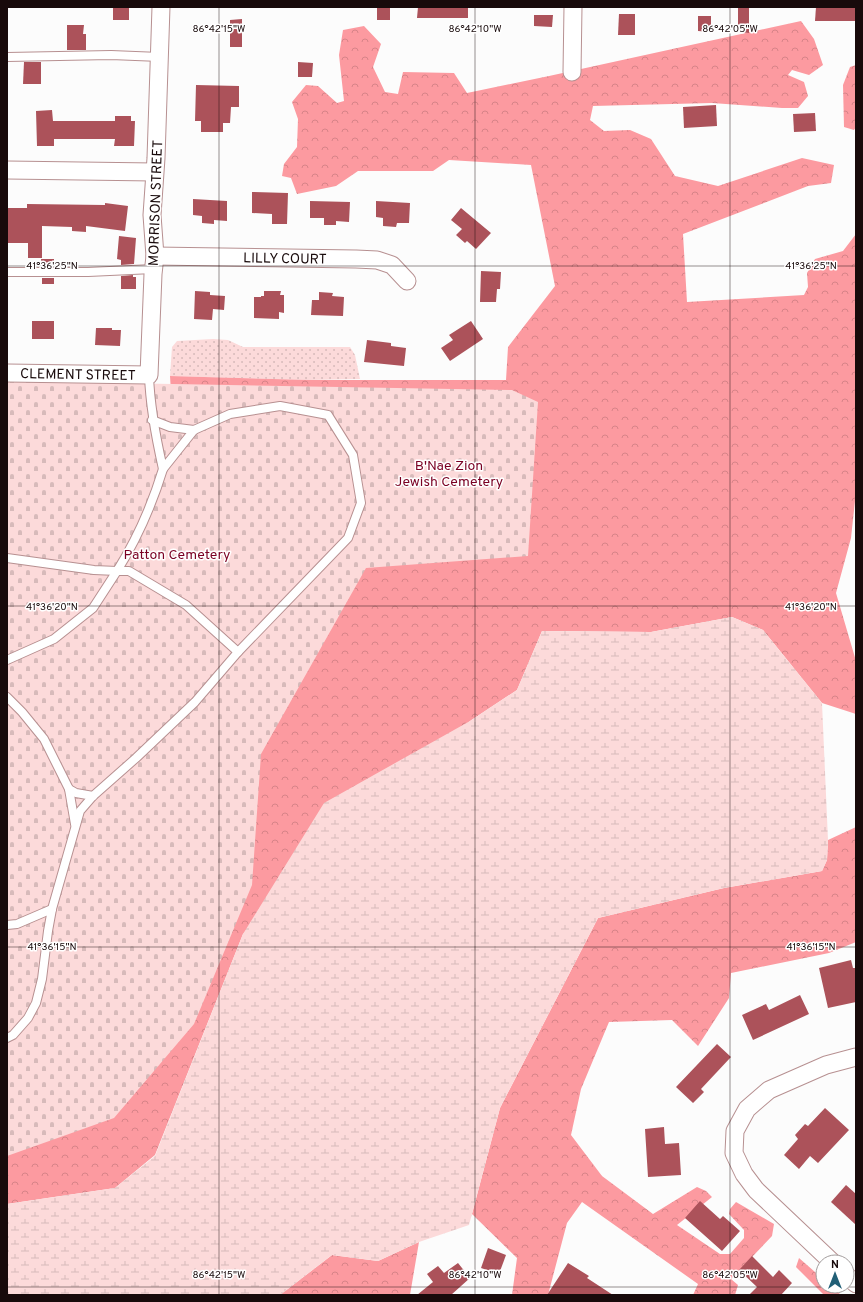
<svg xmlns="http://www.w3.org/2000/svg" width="863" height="1302" viewBox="0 0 863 1302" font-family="Overpass,sans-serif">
  <defs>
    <pattern id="grass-dots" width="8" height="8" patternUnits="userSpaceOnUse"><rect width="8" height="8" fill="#fcdada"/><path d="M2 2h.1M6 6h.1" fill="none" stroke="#d7baba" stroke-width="1.8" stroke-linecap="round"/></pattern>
    <pattern id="forest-crowns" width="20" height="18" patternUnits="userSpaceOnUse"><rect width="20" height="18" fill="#fc9aa0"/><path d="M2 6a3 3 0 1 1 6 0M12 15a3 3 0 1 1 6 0" fill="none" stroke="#d78388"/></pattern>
    <pattern id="wetland-marsh" width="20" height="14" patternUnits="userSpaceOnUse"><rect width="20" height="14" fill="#fcdada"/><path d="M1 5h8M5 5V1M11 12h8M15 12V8" fill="none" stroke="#d7baba"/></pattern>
    <pattern id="cemetery-stones" width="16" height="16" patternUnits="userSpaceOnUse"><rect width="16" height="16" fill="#fcdada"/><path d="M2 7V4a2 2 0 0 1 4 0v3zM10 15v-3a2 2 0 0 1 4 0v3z" fill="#d7baba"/></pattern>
  </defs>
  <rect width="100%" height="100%" fill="#fcfcfc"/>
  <polygon fill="url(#grass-dots)" points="213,339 228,340 243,347 350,347 355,355 360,379 310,380 170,376 172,347 177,341"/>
  <g fill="url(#forest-crowns)">
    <polygon points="801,21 814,39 823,65 809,75 792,70 788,75 804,82 808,96 798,108 782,108 712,103 593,106 590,120 604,131 630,130 651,139 675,176 718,186 802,158 834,165 831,183 808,186 683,234 687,302 804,295 808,287 807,273 815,259 843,251 856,234 856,368 855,369 856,379 856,492 851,538 836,593 856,661 856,714 822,703 763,630 732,617 651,632 542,631 517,690 470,721 243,934 155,1155 115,1188 7,1204 7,1083 171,392 170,376 310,380 506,380 508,347 555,286 531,165 449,160 433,171 358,171 336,186 297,194 291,178 282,176 284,164 297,147 298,119 292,102 306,85 318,86 337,103 344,101 339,55 343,30 364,26 381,44 373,67 385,92 398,94 403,72 454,73 467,93 549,76"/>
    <polygon points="856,65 856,127 854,130 844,127 843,85 850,67"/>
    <polygon points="856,827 856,942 829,953 731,973 729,998 698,1046 672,1020 609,1022 581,1089 571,1135 602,1176 653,1214 697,1187 706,1191 712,1197 677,1225 720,1254 730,1254 744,1238 744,1230 729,1214 730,1209 736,1202 774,1224 772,1236 731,1279 738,1285 735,1295 693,1295 698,1284 582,1202 567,1223 548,1295 512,1295 517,1258 472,1214 500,1108 598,918 724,888 822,871 827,860 828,840"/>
    <polygon points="419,1242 410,1295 280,1295 332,1255 378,1261"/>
    <polygon points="799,1258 823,1279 823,1286 831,1286 841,1295 824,1295 796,1267"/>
  </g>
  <polygon fill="url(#wetland-marsh)" points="732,617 763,630 822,703 828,840 827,860 822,871 724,888 598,918 500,1108 469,1225 419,1242 378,1261 332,1255 280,1295 7,1295 7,1204 115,1188 155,1156 243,934 324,803 470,721 517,690 542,631 651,632"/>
  <polygon fill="url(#cemetery-stones)" points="7,381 512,390 538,402 528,556 366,568 261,754 252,885 194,1024 114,1118 7,1156"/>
  <g fill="#ac525a">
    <rect x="113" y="7" width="16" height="13"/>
    <rect x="377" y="7" width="13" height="13"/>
    <polygon points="418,7 468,7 468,18 417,18"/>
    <polygon points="816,7 856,7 856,21 815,21"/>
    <polygon points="738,8 749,8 749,33 738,32"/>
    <polygon points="619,14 635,14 635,35 618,35"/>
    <polygon points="534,15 553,15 552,27 534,26"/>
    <polygon points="698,16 711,16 711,32 698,31"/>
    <polygon points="242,19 242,47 230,47 230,20"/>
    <polygon points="67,25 84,25 83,34 86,34 86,50 67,50"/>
    <polygon points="24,62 41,62 41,84 23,84"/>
    <polygon points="298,62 313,63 312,77 298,77"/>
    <polygon points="196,85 239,86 239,107 231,107 230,123 223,123 223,132 201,132 201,121 195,121"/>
    <polygon points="716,105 717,126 684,128 683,107"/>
    <polygon points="52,110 53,121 115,121 115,116 131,116 131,121 135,121 134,146 114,146 115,139 54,139 54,146 37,146 36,111"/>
    <polygon points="815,113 816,131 794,132 793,114"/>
    <polygon points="252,192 288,193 287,224 272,224 272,214 252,213"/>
    <polygon points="193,199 227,201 227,221 214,220 214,224 202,223 202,216 193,215"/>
    <polygon points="310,201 350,202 349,222 336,221 336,225 324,225 324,218 310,218"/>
    <polygon points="376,201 410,203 409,223 397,223 396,227 383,226 383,218 376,217"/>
    <polygon points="105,203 128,206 125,231 86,226 86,232 72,231 72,227 42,226 42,258 28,258 28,243 7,243 7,208 27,208 27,204 105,205"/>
    <polygon points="461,208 491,233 476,249 467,241 465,243 456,235 462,229 451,220"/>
    <polygon points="119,236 136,238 134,264 121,265 121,260 117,259"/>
    <polygon points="41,259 54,259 54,266 42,266"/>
    <polygon points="481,271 501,272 500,289 497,289 496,302 480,302"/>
    <polygon points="133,275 133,277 136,277 136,289 121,289 121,276"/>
    <rect x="42" y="278" width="12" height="6"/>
    <polygon points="195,291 210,292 210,295 225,296 224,310 213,309 212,320 194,319"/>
    <polygon points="264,291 281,291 280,295 284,295 284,313 279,312 279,319 254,318 254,297 261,297 261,296 264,296"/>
    <polygon points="319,292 333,293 332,296 344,297 343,316 311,315 312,300 319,300"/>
    <rect x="32" y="321" width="22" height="18"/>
    <polygon points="471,321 483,339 450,361 441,348 453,340 449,335"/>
    <polygon points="96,328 112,328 112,330 121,330 120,346 95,345"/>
    <polygon points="367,340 391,343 391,346 406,348 404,366 364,362"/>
    <polygon points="851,960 853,968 856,968 856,1002 828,1008 819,968"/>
    <polygon points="800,995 809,1014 753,1040 742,1015 766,1004 769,1010"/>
    <polygon points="717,1044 731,1057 701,1089 704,1092 693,1103 676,1087"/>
    <polygon points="825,1108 849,1130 818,1163 810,1156 799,1169 784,1155 798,1139 795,1135 805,1124 808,1126"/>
    <polygon points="664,1127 665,1144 679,1143 681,1175 648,1177 645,1129"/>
    <polygon points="846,1185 856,1194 856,1225 831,1202"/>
    <polygon points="700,1201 720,1219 723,1216 740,1231 722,1251 685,1218"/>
    <polygon points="488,1248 506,1255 499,1274 481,1268"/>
    <polygon points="752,1256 773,1277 779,1270 792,1283 781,1295 749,1295 757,1287 739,1270"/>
    <polygon points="458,1263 470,1278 451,1295 417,1295 433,1282 427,1274 438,1266 444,1273"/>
    <polygon points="568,1263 589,1276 587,1278 613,1295 547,1295"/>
  </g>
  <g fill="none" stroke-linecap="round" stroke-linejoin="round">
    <defs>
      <g id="lane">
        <polyline points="7,57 111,55 160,57"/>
        <polyline points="7,272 88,272 153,269"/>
        <polyline points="152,420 170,427 194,430"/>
        <path d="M7,558l87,12 23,1c20,-32 35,-66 46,-102"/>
        <polyline points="7,660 54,639 93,608 117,571 129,571 186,605 238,652"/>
        <polyline points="7,697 22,712 44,739 69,789 76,793 93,796"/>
        <polyline points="69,789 75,824"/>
        <polyline points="7,925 17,924 52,909"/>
        <path d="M7,1038l6,-3 15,-17 8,-15 6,-24 6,-48 4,-22 28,-98 13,-15 43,-38 59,-56 43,-50 110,-114 13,-35 -8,-48 -25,-40 -48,-9 -50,8 -36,16 -31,39c-7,-31 -13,-62 -14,-94"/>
      </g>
      <g id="street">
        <polyline points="572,72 573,7"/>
        <polyline points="7,170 154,172"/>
        <polyline points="155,256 356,259 377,260 392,265 407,281"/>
        <polyline points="7,373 149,375 153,274 155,256 152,215 156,158 161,7"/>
        <polyline points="832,1262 756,1190 744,1174 734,1153 735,1131 747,1109 769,1090 826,1065 856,1057"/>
        <polyline points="847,1276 856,1284"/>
      </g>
    </defs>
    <use href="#lane" stroke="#b79091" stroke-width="10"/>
    <use href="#street" stroke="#b79091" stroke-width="19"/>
    <use href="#lane" stroke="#fff" stroke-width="8"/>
    <use href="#street" stroke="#fff" stroke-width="17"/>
  </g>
  <path fill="none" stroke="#180a0b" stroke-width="1" stroke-opacity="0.45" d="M219,7v1288M475,7v1288M730,7v1288M7,266h849M7,606h849M7,947h849M7,1287h849"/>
  <g text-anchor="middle" stroke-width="3" stroke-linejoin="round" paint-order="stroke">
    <g font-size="14" fill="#180a0b" stroke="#fff">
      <text transform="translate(155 203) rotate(-88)" y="5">MORRISON STREET</text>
      <text transform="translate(285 258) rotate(1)" y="5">LILLY COURT</text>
      <text transform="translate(78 374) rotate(1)" y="5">CLEMENT STREET</text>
    </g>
    <g font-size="14" fill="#7a0023" stroke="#fff">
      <text x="449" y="470">B'Nae Zion<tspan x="449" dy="16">Jewish Cemetery</tspan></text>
      <text x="177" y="559">Patton Cemetery</text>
    </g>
  </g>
  <g font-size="10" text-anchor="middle" fill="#180a0b" stroke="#fff" stroke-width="3" stroke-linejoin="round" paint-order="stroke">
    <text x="219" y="32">86°42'15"W</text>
    <text x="475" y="32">86°42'10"W</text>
    <text x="730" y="32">86°42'05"W</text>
    <text x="52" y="269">41°36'25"N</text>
    <text x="811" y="269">41°36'25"N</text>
    <text x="52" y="610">41°36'20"N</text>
    <text x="811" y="610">41°36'20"N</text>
    <text x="52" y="950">41°36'15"N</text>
    <text x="811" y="950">41°36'15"N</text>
    <text x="219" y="1278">86°42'15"W</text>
    <text x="475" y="1278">86°42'10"W</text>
    <text x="730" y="1278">86°42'05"W</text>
  </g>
  <rect width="863" height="1302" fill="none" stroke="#180a0b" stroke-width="16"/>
  <g transform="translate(835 1274)"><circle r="19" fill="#ffffff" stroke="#a39d9d"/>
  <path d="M0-3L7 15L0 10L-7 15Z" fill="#215f76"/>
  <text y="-6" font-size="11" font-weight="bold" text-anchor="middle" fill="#180a0b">N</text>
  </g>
</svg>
